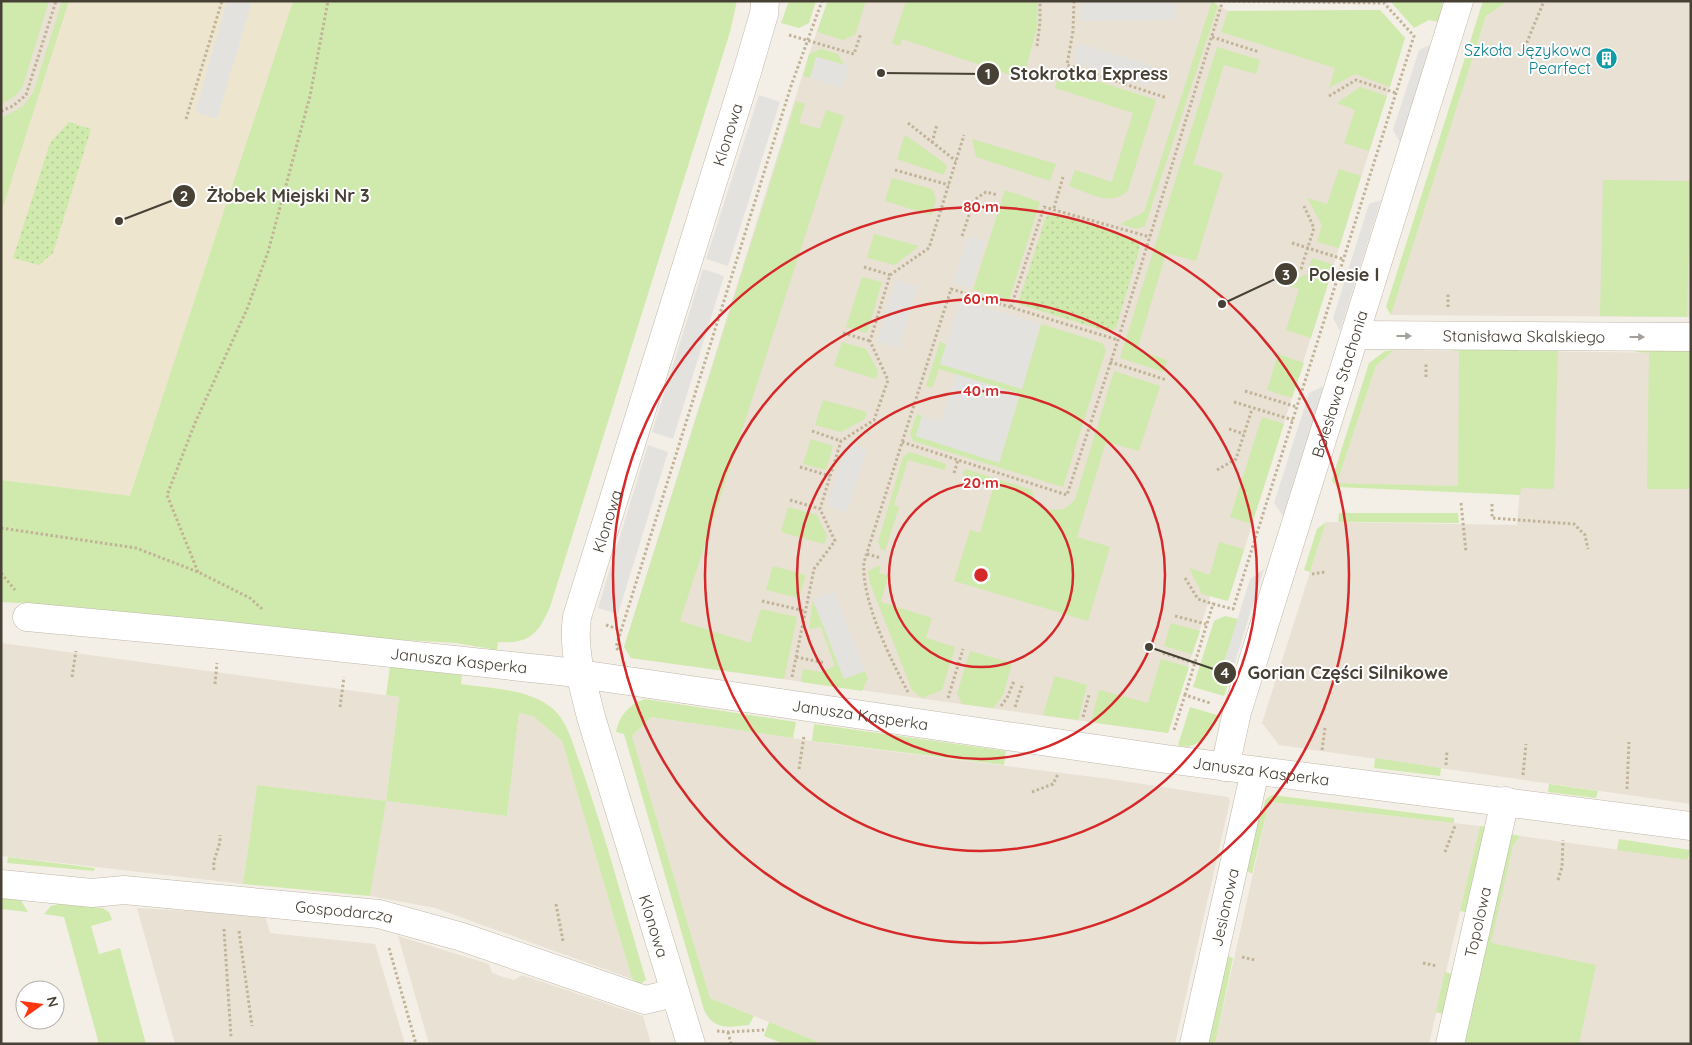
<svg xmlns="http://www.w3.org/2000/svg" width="1692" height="1045" viewBox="0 0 1692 1045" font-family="Quicksand,sans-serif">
  <defs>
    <pattern id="park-dots" width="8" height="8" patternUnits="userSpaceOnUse" patternTransform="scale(1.25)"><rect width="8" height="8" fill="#cfeaac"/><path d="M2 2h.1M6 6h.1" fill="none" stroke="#b3ca95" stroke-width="1.8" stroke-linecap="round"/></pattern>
  </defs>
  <rect width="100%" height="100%" fill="#f4efe6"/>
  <g fill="#e8e1d4">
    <polygon points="1,1 69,1 1,213"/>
    <polygon points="830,1 1211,1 1228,11 1380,10 1405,38 1228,601 1210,596 1168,733 631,658 624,647 809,54 827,3"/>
    <polygon points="1508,1 1691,1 1691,317 1391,315 1486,16"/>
    <polygon points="1394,350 1691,353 1691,804 1279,745 1262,723 1326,522 1517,525 1520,488 1337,483 1376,366"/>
    <polygon points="1,643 399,697 386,801 507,816 519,713 533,716 562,741 632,979 435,908 370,896 385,801 257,785 243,884 1,856"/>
    <polygon points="651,717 832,744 1110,779 1228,797 1230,801 1175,1044 823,1044 710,998 632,736"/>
    <polygon points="1269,802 1480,826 1429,1044 1215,1044"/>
    <polygon points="1520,836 1691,860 1691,1044 1467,1044 1513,846"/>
    <polygon points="137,908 265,915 270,933 375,944 405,1044 175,1044"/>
    <polygon points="398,936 489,964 492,973 503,977 514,980 522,975 643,1016 651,1044 429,1044"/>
  </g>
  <polygon fill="#eee5cf" points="69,1 293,1 130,497 1,480 1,213"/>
  <g fill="#cfeaac">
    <polygon points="1,1 49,1 22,88 14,97 1,104"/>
    <polygon points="62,1 69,1 1,213 1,118 22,107 33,93"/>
    <path d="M293,1h444l-7,31 -180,575c-12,27 -20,37 -52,35l-1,8 -41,-7 -86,-5 -304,-32 -64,-4 -1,7v-129l129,16z"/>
    <polygon points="789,1 816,1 809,23 799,28 781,23"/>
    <polygon points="830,1 866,1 855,35 843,40 817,32 827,3"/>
    <polygon points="906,1 1038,1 1037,28 1023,79 902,39 900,46 892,43"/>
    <polygon points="1212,1 1218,6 1145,226 1137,229 1120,224 1144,212"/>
    <polygon points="1390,1 1443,1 1439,22 1429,20 1414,28"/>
    <polygon points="1483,1 1508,1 1486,16 1391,315 1386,307"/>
    <polygon points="1380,10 1405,38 1390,87 1355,74 1329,88 1335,68 1221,32 1228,11"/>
    <polygon points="1217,47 1260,60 1256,74 1224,65 1193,164 1223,173 1196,261 1166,253 1137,350 1167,360 1164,372 1120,358"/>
    <polygon points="821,49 838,54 844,65 817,57 810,78 803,76 809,54"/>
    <path d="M1060,69l96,31 -28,90c-17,18 -38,3 -59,-4l6,-16 37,12 21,-69 -78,-25z"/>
    <polygon points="1360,87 1387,96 1369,151 1344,143 1355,110 1337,103"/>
    <polygon points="796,101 805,104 799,123 820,129 826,110 844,116 680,621 750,643 761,609 797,617 784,679 631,658 624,647"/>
    <polygon points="905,135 947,165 944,175 897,159"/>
    <polygon points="972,139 1056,164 1050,181 976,157"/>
    <polygon points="1339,169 1361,176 1339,248 1317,242 1322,225 1307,198 1327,204"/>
    <polygon points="892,178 932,189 936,200 931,215 885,201"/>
    <polygon points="1603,180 1691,181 1687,317 1600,316"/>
    <polygon points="1005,190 1040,202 1009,300 973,290"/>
    <polygon points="874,234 919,246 895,265 867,258"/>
    <polygon points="1312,258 1334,265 1311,338 1286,330 1299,289 1284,284 1307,274"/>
    <polygon points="862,277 882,282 867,333 846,327"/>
    <polygon points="1041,324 1102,343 1106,350 1063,487 913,441 910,434 917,414 922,416 916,436 999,462 1020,394 939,369 932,388 926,386 940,342 947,344 940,364 1022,389"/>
    <polygon points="842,342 866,349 878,371 876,379 834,366"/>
    <polygon points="1451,345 1518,348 1518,351 1558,351 1554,489 1521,488 1520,495 1337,487 1332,481 1333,476 1369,363 1385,351 1394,350 1376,366 1337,483 1458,486 1459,351 1451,351"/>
    <polygon points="1691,347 1691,489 1647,489 1649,353 1636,352 1636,349"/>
    <polygon points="1278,354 1304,363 1292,398 1267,390"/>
    <polygon points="1114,371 1160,386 1139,451 1106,442 1077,537 1110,547 1088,621 954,581 970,530 980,533 994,485 963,475 965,469 1032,490 1035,502 1046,510 1064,509 1075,500"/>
    <polygon points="823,400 867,412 865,419 841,432 815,425"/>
    <polygon points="1262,417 1284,424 1252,524 1230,517"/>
    <polygon points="811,439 833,446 826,470 803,464"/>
    <polygon points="910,452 946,464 945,470 908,460 894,505 899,507 885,551 881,549 878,542 903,457"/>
    <polygon points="788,507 817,515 827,536 824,544 781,532"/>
    <polygon points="1339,513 1458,513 1459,523 1338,522"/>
    <polygon points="1326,522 1310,572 1304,570 1317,529"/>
    <polygon points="1219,542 1244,549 1228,601 1202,594 1189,568 1210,575"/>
    <polygon points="773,566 806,575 799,598 766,590"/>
    <polygon points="877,566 881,567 879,573 888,576 881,602 932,618 926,638 955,647 942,690 922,698 912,690 870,583 868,572"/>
    <polygon points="813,600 844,679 865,671 868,678 862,691 801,682 803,669 820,672 835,666 821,627 809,629"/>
    <polygon points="1225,616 1238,619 1224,663 1231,675 1224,696 1193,687 1214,621"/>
    <polygon points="1171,623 1200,631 1192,654 1164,646"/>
    <polygon points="970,651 1012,663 1003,695 993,708 962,704 957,694"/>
    <polygon points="1161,659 1189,667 1168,733 1091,722 1099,690 1148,703"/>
    <path d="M390,667l72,8 -1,9c31,5 66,4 91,24 17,14 22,41 30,61 24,69 43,140 64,211l-6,4 -8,-5 -70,-238 -29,-25 -14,-3 -12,103 -121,-15 -16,95 -127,-12 14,-99 129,16 13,-104 -13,-2z"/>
    <polygon points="1055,676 1087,685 1078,720 1043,715"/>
    <path d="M645,699l151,23 -3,16 -142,-21 -19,19 78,262 44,18 -5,9c-19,2 -35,6 -45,-15l-80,-276 -8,-2c3,-16 13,-28 29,-33z"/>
    <path d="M1190,707l30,9c-7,14 -24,37 -42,29z"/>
    <polygon points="814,724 1006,751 1004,765 812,741"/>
    <polygon points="1375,758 1441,768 1440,776 1374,768"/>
    <polygon points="1549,784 1598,791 1596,798 1548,792"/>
    <polygon points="1272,795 1454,818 1454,823 1269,802 1252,874 1246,870 1258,815 1261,815 1266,799"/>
    <polygon points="1480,826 1486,827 1470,913 1460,911"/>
    <polygon points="1510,834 1520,836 1513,846 1491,943 1596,965 1579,1044 1461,1044"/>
    <polygon points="1619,839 1690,850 1688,860 1617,850"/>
    <polygon points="8,857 95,868 94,871 7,863"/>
    <polygon points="1,897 20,899 28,912 1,909"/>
    <polygon points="59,904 102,908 109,912 112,920 91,926 99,954 120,948 146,1044 99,1044 64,917 44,914 51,906"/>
    <polygon points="1227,956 1233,958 1215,1044 1208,1044"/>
    <polygon points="1445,972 1455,975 1446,1015 1436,1012"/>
    <polygon points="769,1022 823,1044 784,1044 764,1036"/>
  </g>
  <g fill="url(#park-dots)">
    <polygon points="69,122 91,129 53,253 39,265 13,258 50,143"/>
    <polygon points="1055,214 1137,239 1140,247 1116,328 1109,332 1018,304 1046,217"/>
  </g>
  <g fill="#e4e2de">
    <polygon points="227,1 252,1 217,119 195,112"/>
    <polygon points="1081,1 1175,1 1175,20 1081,21"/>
    <polygon points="1079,43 1155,67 1149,86 1073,62"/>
    <polygon points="1430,45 1401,144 1393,130 1419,50"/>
    <polygon points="816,57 849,66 843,88 810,78"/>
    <polygon points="759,95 780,102 728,266 706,259"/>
    <polygon points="1381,200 1340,331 1333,318 1369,204"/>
    <polygon points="968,236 985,241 971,288 953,283"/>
    <polygon points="703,269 724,276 673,439 652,432"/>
    <polygon points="896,280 918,287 899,348 877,341"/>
    <polygon points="960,300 1041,324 1022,389 940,364"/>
    <polygon points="956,374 1020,394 999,463 916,436 922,416 941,421"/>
    <polygon points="1324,386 1283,516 1274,503 1309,393"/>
    <polygon points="847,443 867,449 847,512 827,506"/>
    <polygon points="648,445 668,452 618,614 598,608"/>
    <polygon points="1264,569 1231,675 1224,663 1250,579"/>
    <polygon points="834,591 865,671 844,679 813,600"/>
  </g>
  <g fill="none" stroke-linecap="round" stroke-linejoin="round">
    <defs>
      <g id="street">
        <path id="s1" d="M1356,335l335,2"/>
        <path id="s2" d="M27,617l194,18 338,36 607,88 525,67"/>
        <path id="s3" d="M1225,767l12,-55 222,-711"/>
        <path id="s4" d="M1,884l91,9 32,-3 255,24 83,23 183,63 29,-7"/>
        <path id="s5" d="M691,1044l-100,-327c-8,-33 -19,-67 -14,-100l170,-545 17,-58 1,-13"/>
        <path id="s6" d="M1194,1044l61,-273"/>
        <path id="s7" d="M1450,1044l55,-243"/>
      </g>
    </defs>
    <use href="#street" stroke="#c0b7a8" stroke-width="29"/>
    <g stroke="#c2b398" stroke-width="3" stroke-dasharray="2.5 2.5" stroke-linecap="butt">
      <polyline points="1074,1 1073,31 1067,65 1167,98"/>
      <polyline points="789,35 854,54 861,33"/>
      <polyline points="1212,37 1259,52"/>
      <polyline points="1037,46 1040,22 1040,1"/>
      <polyline points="1527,53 1527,42 1544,1"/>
      <polyline points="1329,96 1356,80 1396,93"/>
      <polyline points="1,111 13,106 26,95 56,1"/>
      <polyline points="186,119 222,1"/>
      <polyline points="908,123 956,161"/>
      <polyline points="932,143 937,124"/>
      <polyline points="895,170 949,185"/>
      <polyline points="1054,208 1063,177"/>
      <polyline points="962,236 974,200 986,192 998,195"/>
      <polyline points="1292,243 1343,259"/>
      <polyline points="864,267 890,275"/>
      <polyline points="1283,278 1301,269 1314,228 1304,206"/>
      <polyline points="1011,307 1044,207 1150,237"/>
      <polyline points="1448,307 1448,292"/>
      <polyline points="843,333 870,341"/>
      <polyline points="1110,362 1167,380"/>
      <polyline points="1426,377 1426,364"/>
      <polyline points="1245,391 1297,407"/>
      <polyline points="1234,402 1293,420"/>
      <polyline points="1229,429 1244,434"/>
      <polyline points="812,431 841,441"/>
      <polyline points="902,442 1067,495 1118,340 1222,3"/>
      <polyline points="800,467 830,476"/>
      <polyline points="1217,470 1236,459 1252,409"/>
      <polyline points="954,473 958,460"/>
      <polyline points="790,500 820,509"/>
      <polyline points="1461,503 1466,552"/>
      <polyline points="1492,504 1492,518 1574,524 1585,535 1588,549"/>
      <polyline points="1,528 136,548 198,572 250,598 262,609"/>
      <polyline points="867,554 881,558"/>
      <polyline points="198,572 167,495 195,423 247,309 268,252 310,96 328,1"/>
      <polyline points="1,573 15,590"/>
      <polyline points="1312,574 1325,572"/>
      <polyline points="1185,578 1198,599 1213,604"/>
      <polyline points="762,601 805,611"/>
      <polyline points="1175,616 1206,624"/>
      <polyline points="606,625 621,630"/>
      <polyline points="618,650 616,647 791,86 822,1"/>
      <polyline points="1163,653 1195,663"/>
      <polyline points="796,657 825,663"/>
      <polyline points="72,677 76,651"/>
      <polyline points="792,677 814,569 835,541 820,509 841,441 874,420 888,380 870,341 890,275 929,248 964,135"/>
      <polyline points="215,684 217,663"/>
      <path d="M908,692c-18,-34 -47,-92 -44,-130l87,-273 167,51"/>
      <polyline points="1185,695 1213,604 1233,609 1414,36 1384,3 1220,1"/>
      <polyline points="948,698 963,649"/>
      <polyline points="1001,706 1007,698 1014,681"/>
      <polyline points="340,707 344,677"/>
      <polyline points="1015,707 1023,683"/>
      <polyline points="1083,717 1089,695"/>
      <polyline points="1174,730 1185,695 1210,703"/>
      <polyline points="1322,750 1325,728"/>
      <polyline points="1446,765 1447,751"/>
      <polyline points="799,769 804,736"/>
      <polyline points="1523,775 1526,744"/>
      <polyline points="1627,789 1629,742"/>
      <polyline points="1032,792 1053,784 1058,774"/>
      <polyline points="1445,852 1455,826"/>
      <path d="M214,870c-2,-13 7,-21 6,-35"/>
      <polyline points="1558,880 1562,867 1563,840"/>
      <polyline points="556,904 563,941"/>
      <polyline points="224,929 231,1037"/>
      <polyline points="239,931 252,1026"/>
      <polyline points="389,948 416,1044"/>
      <polyline points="1242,957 1255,960"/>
      <polyline points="1423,963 1437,966"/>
      <polyline points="717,1031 728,1032 764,1030"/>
      <polyline points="728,1032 731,1044"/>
    </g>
    <use href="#street" stroke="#fff" stroke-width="28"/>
  </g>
  <defs><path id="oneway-solid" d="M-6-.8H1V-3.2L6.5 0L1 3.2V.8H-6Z" transform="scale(1.25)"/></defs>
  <g fill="#a3a09a">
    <use href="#oneway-solid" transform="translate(1404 336)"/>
    <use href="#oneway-solid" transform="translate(1637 337)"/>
  </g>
  <g fill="none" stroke="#d62828" stroke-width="2.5">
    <circle cx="981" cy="575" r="92"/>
    <circle cx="981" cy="575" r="184"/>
    <circle cx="981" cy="575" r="276"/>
    <circle cx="981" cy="575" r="368"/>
  </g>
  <defs>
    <symbol id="building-disc" viewBox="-11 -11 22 22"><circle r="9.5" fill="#0f9aa8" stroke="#fff"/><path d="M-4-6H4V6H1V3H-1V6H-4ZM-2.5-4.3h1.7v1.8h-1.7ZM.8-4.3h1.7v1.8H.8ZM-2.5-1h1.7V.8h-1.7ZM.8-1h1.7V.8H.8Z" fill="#fff"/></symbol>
  </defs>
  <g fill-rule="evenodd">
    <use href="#building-disc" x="1594" y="46" width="25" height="25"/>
  </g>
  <g text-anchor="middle" stroke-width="4" stroke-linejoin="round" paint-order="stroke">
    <g font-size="16" fill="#0d838f" stroke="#fff" text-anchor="end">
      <text x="1591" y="56">Szkoła Językowa<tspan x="1591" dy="18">Pearfect</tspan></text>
    </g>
    <g font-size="16" fill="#474035" stroke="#fff">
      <text dy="6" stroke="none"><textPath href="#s5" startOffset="949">Klonowa</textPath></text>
      <text dy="6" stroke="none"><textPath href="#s1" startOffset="168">Stanisława Skalskiego</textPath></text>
      <text dy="6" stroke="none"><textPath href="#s3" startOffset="400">Bolesława Stachonia</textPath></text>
      <text dy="6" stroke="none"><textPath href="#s5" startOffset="544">Klonowa</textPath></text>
      <text dy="6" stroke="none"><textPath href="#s2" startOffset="434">Janusza Kasperka</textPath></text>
      <text dy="6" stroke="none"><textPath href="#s2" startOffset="839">Janusza Kasperka</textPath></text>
      <text dy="6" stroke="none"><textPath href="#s2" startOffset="1244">Janusza Kasperka</textPath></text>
      <text dy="6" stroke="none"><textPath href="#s6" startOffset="140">Jesionowa</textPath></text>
      <text dy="6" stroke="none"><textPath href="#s4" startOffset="345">Gospodarcza</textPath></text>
      <text dy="6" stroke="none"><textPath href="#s7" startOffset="125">Topolowa</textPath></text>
      <text transform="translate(654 926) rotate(73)" y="6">Klonowa</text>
    </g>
  </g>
  <circle cx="981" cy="575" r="8" fill="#d62828" stroke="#fff" stroke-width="2.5"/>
  <g font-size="15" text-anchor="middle" font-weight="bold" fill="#d62828" stroke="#fff" stroke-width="4" stroke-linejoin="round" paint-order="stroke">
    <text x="981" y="212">80 m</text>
    <text x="981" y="304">60 m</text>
    <text x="981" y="396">40 m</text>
    <text x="981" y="488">20 m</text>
  </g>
  <path fill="none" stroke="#474035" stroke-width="2" d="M881 73L988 74M119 221L184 196M1222 304L1286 274M1149 647L1225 673"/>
  <g fill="#474035" stroke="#fff" stroke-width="2">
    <circle cx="881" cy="73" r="5"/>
    <circle cx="119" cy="221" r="5"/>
    <circle cx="1222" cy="304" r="5"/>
    <circle cx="1149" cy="647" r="5"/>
    <circle cx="988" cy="74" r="12"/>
    <circle cx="184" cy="196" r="12"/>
    <circle cx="1286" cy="274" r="12"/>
    <circle cx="1225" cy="673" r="12"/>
  </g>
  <g font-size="15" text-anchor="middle" font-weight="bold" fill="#fff">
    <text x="988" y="79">1</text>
    <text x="184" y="201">2</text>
    <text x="1286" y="280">3</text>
    <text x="1225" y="678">4</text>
  </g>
  <g font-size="18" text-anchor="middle" font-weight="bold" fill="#474035" stroke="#fff" stroke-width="4" stroke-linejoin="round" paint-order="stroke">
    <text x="1089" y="80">Stokrotka Express</text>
    <text x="288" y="202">Żłobek Miejski Nr 3</text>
    <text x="1344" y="281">Polesie I</text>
    <text x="1348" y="679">Gorian Części Silnikowe</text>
  </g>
  <rect width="1692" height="1045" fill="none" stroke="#474035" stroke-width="5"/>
  <g transform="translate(40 1005) rotate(76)"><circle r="24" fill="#ffffff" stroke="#b5b3ae"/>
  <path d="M0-4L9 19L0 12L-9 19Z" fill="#ff3411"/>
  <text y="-8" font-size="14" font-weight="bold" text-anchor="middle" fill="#474035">N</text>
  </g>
</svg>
